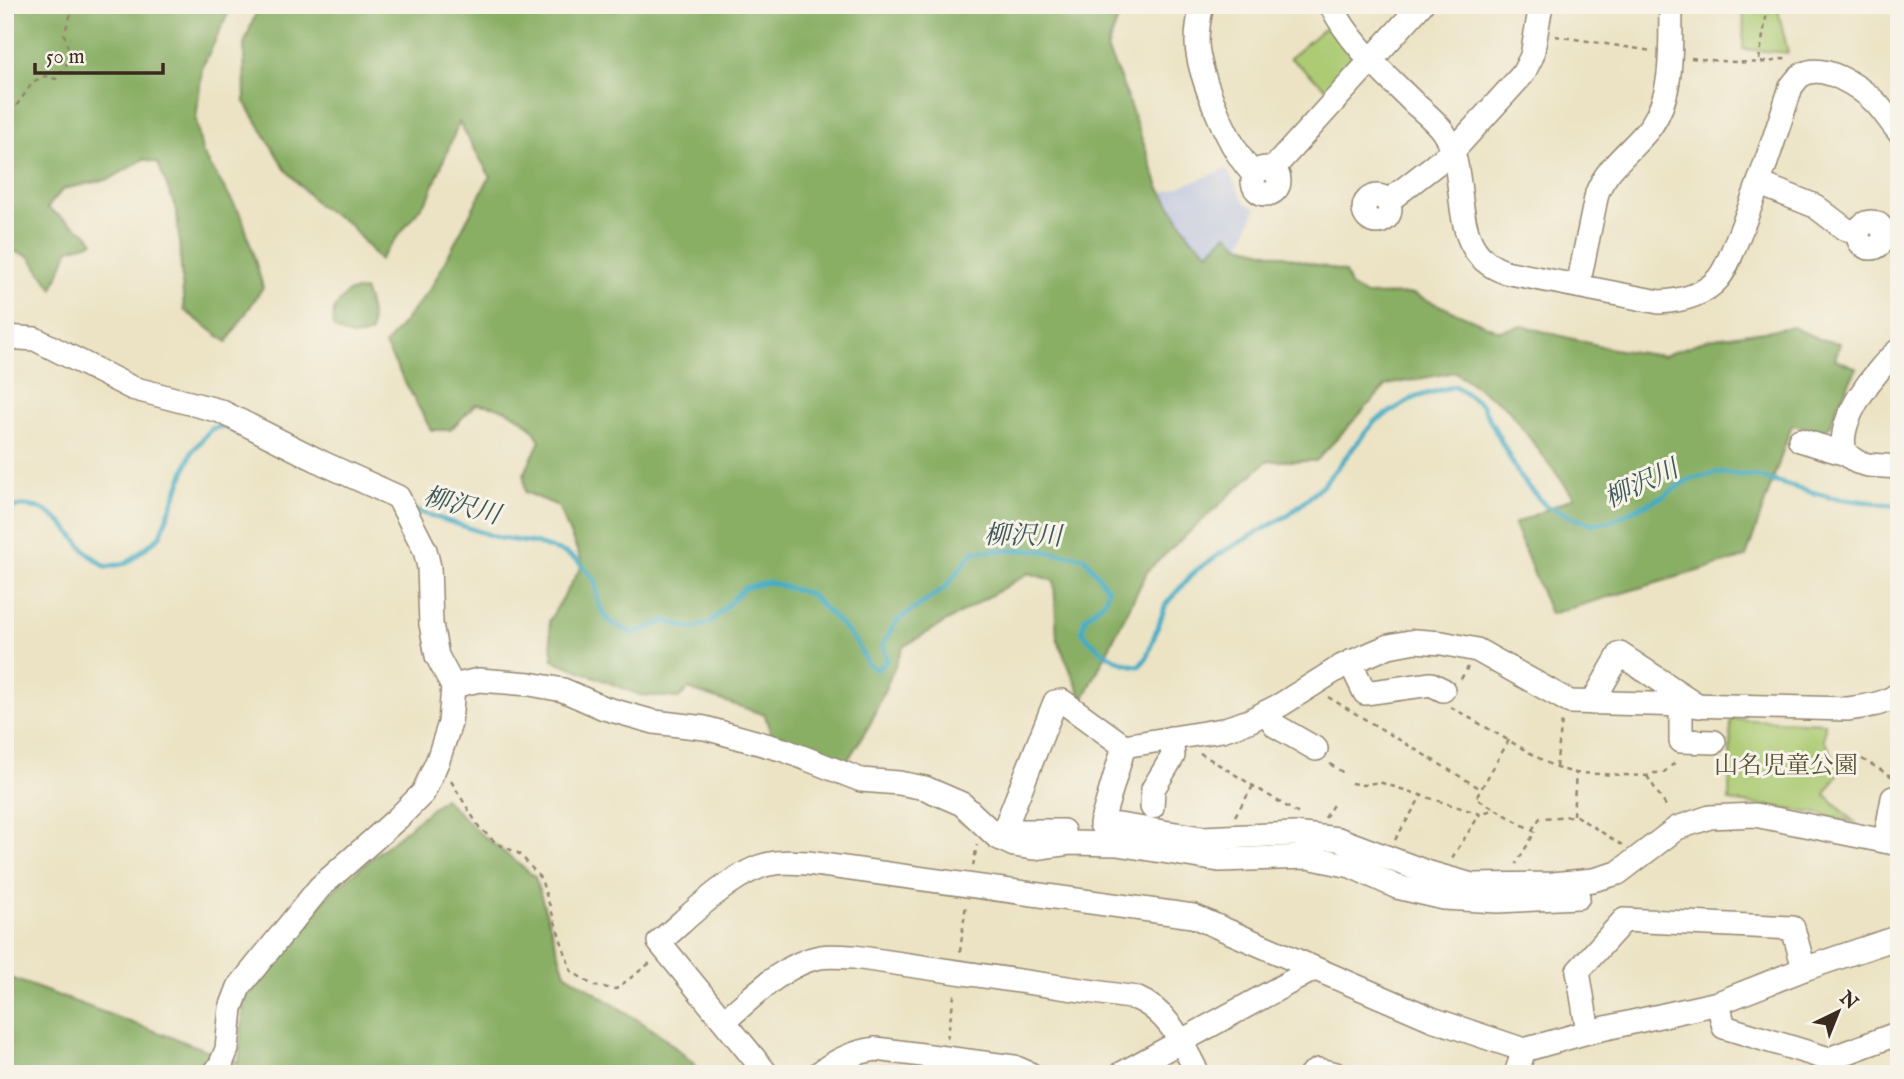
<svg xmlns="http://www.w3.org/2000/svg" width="1904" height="1079" viewBox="0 0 1904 1079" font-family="'IM FELL English','Noto Serif JP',serif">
  <rect width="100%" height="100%" fill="#f7f3e8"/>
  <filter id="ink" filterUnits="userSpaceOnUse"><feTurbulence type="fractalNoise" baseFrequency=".0143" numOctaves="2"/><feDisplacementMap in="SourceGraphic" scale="14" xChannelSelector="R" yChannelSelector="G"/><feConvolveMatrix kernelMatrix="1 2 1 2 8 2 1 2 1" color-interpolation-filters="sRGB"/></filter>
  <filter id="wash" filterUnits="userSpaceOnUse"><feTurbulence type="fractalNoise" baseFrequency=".00686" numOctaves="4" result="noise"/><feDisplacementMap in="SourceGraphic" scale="28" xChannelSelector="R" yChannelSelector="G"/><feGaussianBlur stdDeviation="1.57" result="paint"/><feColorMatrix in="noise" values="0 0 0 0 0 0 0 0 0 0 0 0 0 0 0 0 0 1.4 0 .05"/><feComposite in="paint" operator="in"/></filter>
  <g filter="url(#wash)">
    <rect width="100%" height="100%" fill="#ece3c4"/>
    <polygon fill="#bcc3de" points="1227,169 1245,203 1256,208 1241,245 1209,252 1191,238 1163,193"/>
    <g fill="#accb73" stroke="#747a48" stroke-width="2">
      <polygon points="1744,5 1777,5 1788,53 1743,49"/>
      <polygon points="1332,26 1351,53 1353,69 1331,92 1290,58 1322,30"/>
      <polygon points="1731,719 1825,723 1824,740 1841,770 1825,794 1855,823 1821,814 1729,801"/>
    </g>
    <g fill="#89af65" stroke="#626c42" stroke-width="2">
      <polygon points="5,5 232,5 202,68 196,120 202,152 242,217 263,287 227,342 184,310 177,212 158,163 144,159 110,179 63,189 47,208 88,234 94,242 69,249 53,289 29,256 5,249"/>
      <path d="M259,5h864l-16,44 15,34 37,104 32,51 18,14 18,-18 14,11 104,27 5,14 16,9 47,-1 86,37 23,-5 91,23 50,7 45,-17 84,-12 27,12 21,4 -5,16 22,9 -20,38 -6,19 -9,6 -30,-6 -46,132 -196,57 -36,-90 60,-27 -67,-89 -52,-36 -68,13 -71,76h-49l-119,109 -65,130 -26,-61 -3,-58 -25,-8 -126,74 -33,77 -24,39 -74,-24 -7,-24 -77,-26 -9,9 -39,-3 -87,-35 -4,-39 34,-57 -25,-58 -33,-14 -1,-18 16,-33c-11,-24 -38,-36 -64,-37l-26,26h-19l-46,-85 46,-57 59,-112 -31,-54 -30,75 -50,63 -30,-36 -30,-18 -34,-37 -40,-67 -1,-58z"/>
      <path d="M364,290c6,14 9,27 7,43 -16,6 -24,4 -38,-6l1,-18 14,-17z"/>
      <polygon points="444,798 475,829 535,877 565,973 658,1033 692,1062 701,1074 5,1074 5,976 239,1062 244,1001 330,893"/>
    </g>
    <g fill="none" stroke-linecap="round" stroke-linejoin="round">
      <g stroke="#43acc3" stroke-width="5">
        <path d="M5,509c39,-12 57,13 79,40 6,7 15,12 22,18l21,-4 33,-27 32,-84 19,-23 12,-3 82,40"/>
        <path d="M411,509l88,29 36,5 30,10 12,7 19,21 2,22 11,18 24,13 32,-13 28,8 18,-7 33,-34 24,-6 42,12 36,36 12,15 9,18 10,7 10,-10 -4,-15 14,-24 48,-33 29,-37 62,-1 48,7 24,32 -3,12 -20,17 -3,13c12,17 36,34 57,35l7,-7 20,-55 29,-33 26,-18 69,-39 33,-29 52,-64 41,-24 39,-11 27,19 38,72 25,28 32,14 17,5 17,-3 53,-25 24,-16 29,-7 39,3 73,21 70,9"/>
      </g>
    </g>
  </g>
  <g filter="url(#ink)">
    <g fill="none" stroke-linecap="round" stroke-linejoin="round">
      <defs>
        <g id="minor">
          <path d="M1202,5c-3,12 -5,25 -5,38 1,32 34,111 58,132"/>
          <path d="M1331,5c19,39 52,67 83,98 10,9 23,19 30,30 29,45 0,118 61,139l154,30c21,-1 44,-6 59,-23 10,-12 15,-30 21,-44 20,-49 36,-98 52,-148 3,-4 7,-10 11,-12 21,-13 58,12 73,27 9,9 16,21 24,30"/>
          <circle cx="1266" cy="181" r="13"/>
          <polyline points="1273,171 1279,162 1421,5"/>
          <polyline points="1760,184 1815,206 1845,229 1858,233"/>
          <circle cx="1377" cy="209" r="13"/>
          <polyline points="1387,202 1453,151 1523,74 1532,56 1541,5"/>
          <circle cx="1871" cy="235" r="13"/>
          <path d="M1578,286l19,-93c10,-27 37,-44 54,-67 24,-34 19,-81 20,-121"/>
          <polyline points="5,337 35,339 132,388 220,411 325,464 398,497 425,550 429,567 431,624 437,656 453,686 450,723 438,760 423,793 398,818 320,887 239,987 231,1008 227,1049 221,1064 214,1074"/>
          <polyline points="1800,440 1846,454 1857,462 1868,465 1899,467"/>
          <path d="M1846,454c-14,-30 31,-86 53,-104"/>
          <polyline points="1350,662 1365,693 1431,684 1443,690"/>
          <polyline points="453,686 479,680 530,684 563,690 604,708 654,722 705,728 784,750 861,780 899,783 925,788 962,804 997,837 1014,845 1033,848 1070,843 1117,844 1219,860 1308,857 1351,866 1397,887 1444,898 1498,901 1578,897"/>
          <path d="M1899,693c-13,12 -34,13 -51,16l-278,-7 -93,-52 -35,-7 -27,-2 -26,5 -47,20 -60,38 -33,17 -27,9 -98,16 -23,78 18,1 83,13 92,-4 44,5 88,33 46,13 81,-1 40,-4 25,-7 59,-45 33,-11 45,-2 144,29"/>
          <polyline points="1592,703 1620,654 1699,706"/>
          <polyline points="1681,705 1681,741 1714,742"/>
          <polyline points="1266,712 1276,726 1316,749"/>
          <polyline points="1152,807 1153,789 1173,756 1171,738"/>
          <polyline points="1063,831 1014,831 1007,823 1055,702 1062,701 1124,746"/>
          <polyline points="1885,841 1893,798"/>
          <polyline points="1718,1003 1724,1027 1829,1059 1899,1033"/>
          <path d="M724,1021c29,-24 59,-57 96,-64 11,-2 23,0 34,0l282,41c33,14 46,45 62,76"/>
          <polyline points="1588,1032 1578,971 1624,920 1793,928 1804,969"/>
          <path d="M767,1074l-108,-132c30,-25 64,-61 100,-75 16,-6 32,-5 49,-4l385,53 239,103 92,31 64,-18 130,-29 86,-34 95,-32"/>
          <path d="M818,1074c18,-14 36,-22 58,-25l138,18 16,7"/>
          <polyline points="1121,1074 1314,969"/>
          <polyline points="1311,1074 1318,1070 1336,1074"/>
          <polyline points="1516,1074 1524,1050"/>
        </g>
      </defs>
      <use href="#minor" stroke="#948671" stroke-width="26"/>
      <g stroke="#948671" stroke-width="2.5" stroke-dasharray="5 5" stroke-linecap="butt">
        <polyline points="1555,36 1652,51"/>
        <path d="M1691,58c21,2 81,10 97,-2"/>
        <polyline points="1759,60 1768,5"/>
        <polyline points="5,122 33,82 45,76 56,79 71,58 64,34 74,5"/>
        <polyline points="1897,238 1899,239"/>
        <polyline points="1461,679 1468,667"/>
        <polyline points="1328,697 1481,789"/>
        <polyline points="1451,707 1556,768 1576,773 1647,776 1653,773 1663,773 1677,761"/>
        <polyline points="1509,740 1476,798 1535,832 1516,864"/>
        <polyline points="1200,753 1299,814"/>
        <polyline points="1862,759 1893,777"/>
        <polyline points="1330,764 1345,774"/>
        <polyline points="1556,767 1562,721"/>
        <polyline points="1647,776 1668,809"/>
        <polyline points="451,781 479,827 496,843 520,854 541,879 571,971 594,986 616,989 650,963"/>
        <polyline points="1351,783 1363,785 1379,782 1480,814 1495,809"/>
        <polyline points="1573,815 1576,773"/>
        <polyline points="1235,816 1253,786"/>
        <polyline points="1325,818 1334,803"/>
        <polyline points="1532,830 1540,818 1576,816 1622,845"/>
        <polyline points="1395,840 1422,795"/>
        <polyline points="1452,858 1480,814"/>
        <polyline points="973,866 977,845"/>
        <polyline points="960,952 966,903"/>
        <polyline points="947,1039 955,990"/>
      </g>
      <use href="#minor" stroke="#fff" stroke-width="23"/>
    </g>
  </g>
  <g text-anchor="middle" stroke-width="6" stroke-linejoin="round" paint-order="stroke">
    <g font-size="24" fill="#575233" stroke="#f7f3e8">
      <text x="1786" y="773">山名児童公園</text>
    </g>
    <g font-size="26" font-style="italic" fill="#3e5858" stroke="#f7f3e8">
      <text transform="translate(1641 483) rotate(-25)" y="9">柳沢川</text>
      <text transform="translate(462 505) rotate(15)" y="9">柳沢川</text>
      <text transform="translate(1023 535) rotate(1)" y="9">柳沢川</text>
    </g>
  </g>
  <rect width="1904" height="1079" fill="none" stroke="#f7f3e8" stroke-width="28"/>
  <g transform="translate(1838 1012) rotate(43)" stroke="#f7f3e8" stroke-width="5" paint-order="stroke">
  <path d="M0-5L12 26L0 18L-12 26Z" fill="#3b2a1e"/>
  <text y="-10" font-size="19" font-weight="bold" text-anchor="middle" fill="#3b2a1e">N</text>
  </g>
  <path d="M35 63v10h128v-10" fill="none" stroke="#3b2a1e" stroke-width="3.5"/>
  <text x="46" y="63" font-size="21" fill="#3b2a1e" stroke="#f7f3e8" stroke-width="5" paint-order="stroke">50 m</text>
</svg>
